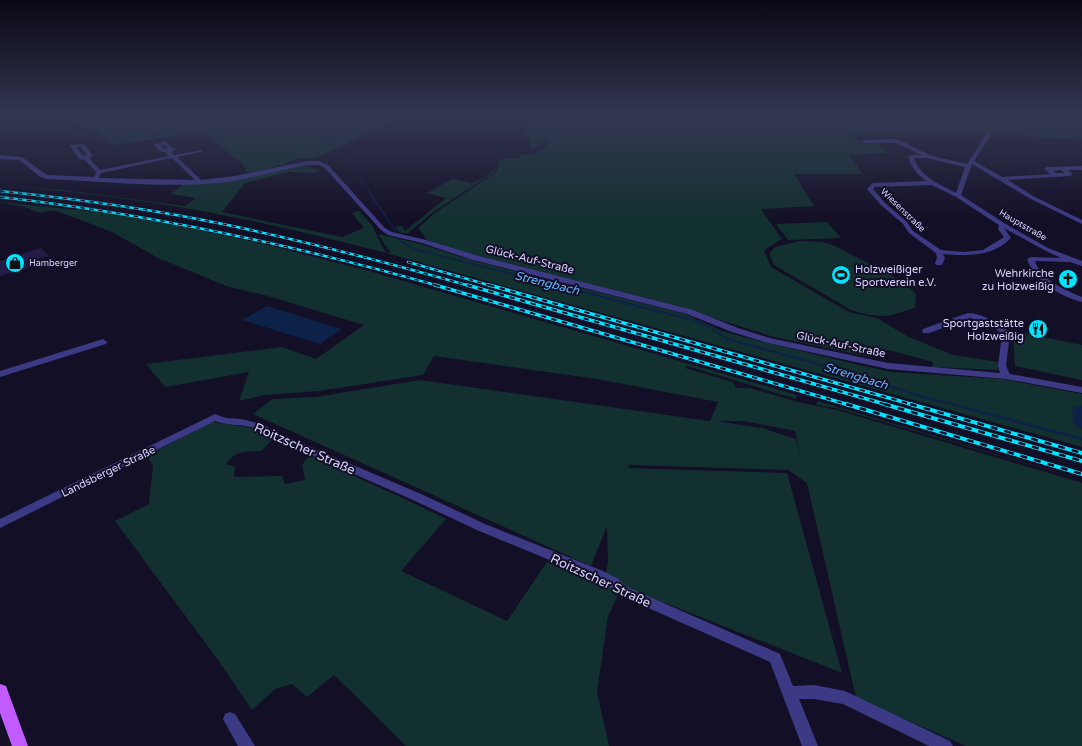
<svg xmlns="http://www.w3.org/2000/svg" width="1082" height="746" viewBox="0 0 1082 746" font-family="'Varela Round',sans-serif">
  <rect width="100%" height="100%" fill="#130f26"/>
  <g fill="#12302f" fill-rule="evenodd">
    <polygon points="77,116 401,116 315,159 300,158 282,165 248,173 242,164 203,132 113,145 97,132 82,127 76,121"/>
    <polygon points="493,116 744,116 816,119 845,116 1082,116 1082,140 985,133 852,134 861,144 877,143 888,153 849,155 863,174 794,174 814,206 761,209 782,239 764,250 771,267 849,312 877,318 907,336 953,355 998,362 998,370 932,367 933,362 889,350 870,357 774,337 682,308 460,251 427,240 418,228 435,213 496,172 498,168 499,160 509,158 516,159 523,155 533,155 550,143 546,141 531,150 529,135 521,133 528,130 527,120"/>
    <path d="M303,166l17,4 -5,3 -26,-1 -44,11 -23,29 120,25 22,-9 -12,-15 7,-2 13,14 12,25 2,3 5,-1 -4,-4 -9,-14 39,9 58,18 210,53 35,16 23,7 112,27 37,8 110,7 80,15v53l-696,-194c-51,-13 -102,-26 -154,-36 -76,-16 -154,-25 -232,-32l63,5 122,16 11,-8 -25,-4 14,-11 99,-13z"/>
    <polygon points="495,168 495,171 491,174 432,213 408,233 400,233 395,227 402,226 405,231 446,198 427,193 452,179 472,183 488,175"/>
    <path d="M0,202l107,11 69,12 100,22 93,24 428,124 -1,4 -109,-33 -2,2 48,14 3,6h14l52,15 35,7 245,73v263h-116l-110,-48 -49,-215 -19,-13 -159,-5 -1,3 159,5 55,200 -177,-70 -47,-8 -10,21 -11,76 12,54h-203l-72,-71 -27,22 -15,-13 -17,5 -23,21 -34,-50 -103,-139 34,-17 4,-38 -6,-10 65,-34 41,6 21,10 -13,13c-16,1 -25,-1 -35,13l9,3 -1,10 48,-1 3,8 20,-4 -3,-15 7,-10c45,22 92,41 137,64l-45,52 106,50 40,-59 57,23 4,-23 -1,-36 -16,40 -338,-152 19,-15 44,-2 104,-17 290,41 8,-19 -121,-23 -163,-23 -11,19 -104,16 -55,4 -25,6 10,-29 -84,15 -19,-23 136,-17 34,12 48,-34 -96,-29 -39,-9 -71,-29 -46,-26 -58,-22 -15,3 -11,-5zM716,421h28l51,10 7,30 -6,-22 -34,-11z"/>
    <polygon points="827,222 841,238 788,240 776,224"/>
    <polygon points="800,241 823,242 835,246 900,280 916,294 915,308 888,316 868,315 851,310 774,265 769,254 775,247"/>
    <polygon points="1013,331 1082,345 1082,380 1015,366"/>
    <polygon points="818,401 1082,480 836,408 816,405"/>
  </g>
  <g fill="#0c2248">
    <polygon points="267,306 341,329 320,344 242,320"/>
    <path d="M1082,405v24c-11,-4 -10,-12 -9,-22z"/>
  </g>
  <g fill="none" stroke-linecap="round" stroke-linejoin="round">
    <polyline stroke="#0c2248" stroke-width="1" points="68,116 66,127 78,134 103,138 129,138 255,126 285,127 312,131 335,141 369,191"/>
    <polyline stroke="#0c2248" stroke-width="1.5" points="368,190 395,230 399,240 414,249 559,286"/>
    <polyline stroke="#0c2248" stroke-width="2" points="555,285 693,320 708,326 727,339 851,373 919,396 955,405"/>
    <polyline stroke="#0c2248" stroke-width="2.5" points="951,404 1082,439"/>
  </g>
  <g fill="#241b47">
    <polygon points="41,248 49,256 29,262 32,267 0,276 0,261"/>
    <polygon points="1060,273 1067,275 1079,283 1066,284 1058,278"/>
  </g>
  <g fill="none" stroke-linecap="round" stroke-linejoin="round">
    <g fill="#3d3a85" fill-rule="evenodd">
      <path d="M989,132l3,2 -18,27 28,16 48,-3 -6,-5 3,-2 35,-1v4h-14l5,4 -3,2 -62,4 25,16 49,24v4l-53,-26 -57,-34 -11,31 43,28 44,25 34,13v5l-12,-4 -35,-1c6,19 30,29 47,36v5c-21,-5 -48,-21 -55,-43l4,-2 30,1 -17,-8 -40,-22 7,10c-19,19 -42,18 -68,16l2,4 -3,7h-6l-1,-2 2,-5 -1,-5 -27,-20 -6,-9 -22,-19 -14,-16 6,-6 54,-2c-10,-6 -15,-13 -19,-24l3,-2h10l-25,-12h-32l-2,-1v-2l35,-1 35,17 35,8 20,-31zM914,158h13l38,9 -9,26c-16,-9 -36,-16 -42,-35zM1061,170l3,3h-8l-3,-2zM932,185l24,12 43,28 -1,4 6,8 -21,13 -19,2 -23,-2 -28,-19 -6,-9 -22,-19 -12,-14 2,-2z"/>
      <path d="M165,141l10,9 -4,2 3,3 28,-5v2l-25,5 24,23 34,-4 72,-15h12l9,4 57,63 7,4 34,8 53,16 214,54 45,18 32,10 118,25 112,10 -2,-7 4,-32 -6,-5 -25,-11 -42,15h-6l-1,-2 1,-2 45,-16c10,-1 36,12 42,20l-4,33 4,8 72,13v6l-76,-14 -118,-10 -120,-26 -36,-11 -45,-18 -214,-54 -51,-17 -34,-8 -7,-5 -57,-63 -6,-2h-11c-34,7 -68,17 -102,19 -51,3 -108,-3 -159,-5l-7,-3 -20,-16 -19,-1v-4l22,2 25,18 47,2 2,-5 -11,-12 -6,-1 -9,-13 1,-1 13,-1 9,12 -4,2 11,12 69,-14 -4,-4h-4l-7,-7zM164,145l4,4h-4l-3,-3zM76,147h5l6,8 -4,1zM172,158l23,22 -96,-2 2,-5z"/>
      <polygon points="103,339 107,342 106,344 0,377 0,371"/>
      <path d="M215,414l11,4 15,1 21,5 23,12 136,58 64,30 118,47 14,7 10,9 153,67 13,32 21,-1 31,6 105,50 3,5h-24l-86,-42 -29,-5h-15l19,47h-16l-32,-84 -151,-67 -10,-9 -14,-7 -118,-49 -64,-30 -136,-60c-7,-4 -14,-9 -22,-12 -13,-4 -27,-2 -40,-7l-215,107v-9z"/>
      <polygon points="230,712 235,714 255,746 238,746 223,719 225,714"/>
    </g>
    <polygon fill="#c25bff" fill-rule="evenodd" points="0,684 6,686 28,746 12,746 0,713"/>
    <defs>
      <polyline id="rail-far3" points="0,191 2,191"/>
      <g id="rail-far2">
        <path d="M0,191c68,7 136,16 203,29 91,18 179,41 267,66"/>
        <path d="M0,197c149,17 294,48 439,89"/>
        <polyline points="408,262 492,286"/>
      </g>
      <g id="rail-far1">
        <polyline points="435,285 849,405"/>
        <polyline points="467,285 888,405"/>
        <polyline points="489,285 914,405"/>
      </g>
      <g id="rail">
        <polyline points="846,404 1082,474"/>
        <polyline points="884,404 1082,461"/>
        <polyline points="910,404 1082,453"/>
      </g>
    </defs>
    <use href="#rail-far3" stroke="#00e5ff" stroke-width="2"/>
    <use href="#rail-far2" stroke="#00e5ff" stroke-width="2.5"/>
    <use href="#rail-far1" stroke="#00e5ff" stroke-width="3.5"/>
    <use href="#rail" stroke="#00e5ff" stroke-width="4"/>
    <use href="#rail-far3" stroke="#130f26" stroke-width="1" stroke-dasharray="3.5" stroke-linecap="butt"/>
    <use href="#rail-far2" stroke="#130f26" stroke-width="1.5" stroke-dasharray="4.5" stroke-linecap="butt"/>
    <use href="#rail-far1" stroke="#130f26" stroke-width="2" stroke-dasharray="5.5" stroke-linecap="butt"/>
    <use href="#rail" stroke="#130f26" stroke-width="2.5" stroke-dasharray="7" stroke-linecap="butt"/>
  </g>
  <linearGradient id="sky" x2="0" y2="1"><stop stop-color="#0a0815"/><stop offset="0.53" stop-color="#333752"/><stop offset="1" stop-color="#333752" stop-opacity="0"/></linearGradient>
  <rect width="1082" height="220" fill="url(#sky)"/>
  <defs>
    <symbol id="shop-disc" viewBox="-11 -11 22 22"><circle r="9.5" fill="#00e5ff" stroke="#130f26"/><path d="M-5-2.5h2.3a2.7 3.5 0 0 1 5.4 0H5L5.5 6h-11ZM-1.5-2.5h3a1.5 2.3 0 0 0-3 0Z" fill="#111"/></symbol>
    <symbol id="stadium-disc" viewBox="-11 -11 22 22"><circle r="9.5" fill="#00e5ff" stroke="#130f26"/><path d="M0-5a6.5 5 0 1 0 0 10a6.5 5 0 1 0 0-10ZM-3.5-1.8h7v3.6h-7Z" fill="#111"/></symbol>
    <symbol id="church-disc" viewBox="-11 -11 22 22"><circle r="9.5" fill="#00e5ff" stroke="#130f26"/><path d="M-1.2-6h2.4v3.5h3.3v2.4h-3.3V6h-2.4V-.1h-3.3v-2.4h3.3Z" fill="#111"/></symbol>
    <symbol id="restaurant-disc" viewBox="-11 -11 22 22"><circle r="9.5" fill="#00e5ff" stroke="#130f26"/><path d="M-5-6h1v4h1v-4h1v4h1v-4h1v5L-1.5 .5V6h-2V.5L-5-1ZM5-6V6H3V1.5H1.5Q1.5-4 5-6Z" fill="#111"/></symbol>
  </defs>
  <g fill-rule="evenodd">
    <use href="#shop-disc" x="4" y="252" width="22" height="22"/>
    <use href="#stadium-disc" x="830" y="264" width="22" height="22"/>
    <use href="#church-disc" x="1057" y="268" width="22" height="22"/>
    <use href="#restaurant-disc" x="1027" y="318" width="22" height="22"/>
  </g>
  <g text-anchor="middle" stroke-width="4" stroke-linejoin="round" paint-order="stroke">
    <g font-size="9" fill="#d9d4ff" stroke="#130f26">
      <text transform="translate(903 210) rotate(44)" y="3">Wiesenstraße</text>
      <text transform="translate(1023 225) rotate(30)" y="3">Hauptstraße</text>
    </g>
    <g font-size="9" fill="#d9d4ff" stroke="#130f26" text-anchor="start">
      <text x="29" y="266">Hamberger</text>
    </g>
    <g font-size="11" fill="#d9d4ff" stroke="#130f26">
      <text transform="translate(530 259) rotate(14)" y="4">Glück-Auf-Straße</text>
      <text transform="translate(841 344) rotate(12)" y="4">Glück-Auf-Straße</text>
      <text transform="translate(108 471) rotate(-26)" y="4">Landsberger Straße</text>
    </g>
    <g font-size="11" fill="#d9d4ff" stroke="#130f26" text-anchor="end">
      <text x="855" y="273" text-anchor="start">Holzweißiger<tspan x="855" dy="13">Sportverein e.V.</tspan></text>
      <text x="1054" y="277">Wehrkirche<tspan x="1054" dy="13">zu Holzweißig</tspan></text>
      <text x="1024" y="327">Sportgaststätte<tspan x="1024" dy="13">Holzweißig</tspan></text>
    </g>
    <g font-size="12" font-style="italic" fill="#62b6ff" stroke="#130f26">
      <text transform="translate(547 283) rotate(14)" y="4">Strengbach</text>
      <text transform="translate(856 376) rotate(17)" y="4">Strengbach</text>
    </g>
    <g font-size="13" fill="#d9d4ff" stroke="#130f26">
      <text transform="translate(305 448) rotate(24)" y="5">Roitzscher Straße</text>
      <text transform="translate(601 580) rotate(25)" y="5">Roitzscher Straße</text>
    </g>
  </g>
</svg>
